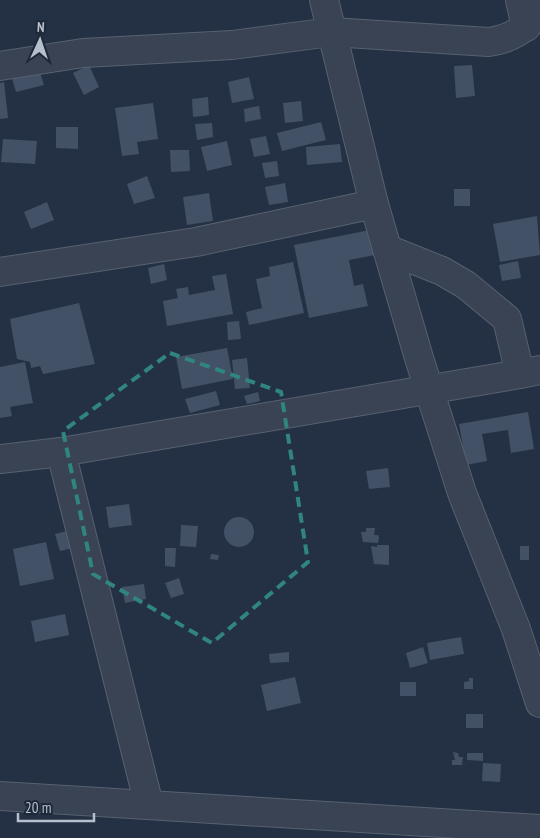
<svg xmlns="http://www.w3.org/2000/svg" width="540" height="838" viewBox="0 0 540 838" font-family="'PT Sans Narrow',sans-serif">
  <rect width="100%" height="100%" fill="#243144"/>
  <g fill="#435166">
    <polygon points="89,65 99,87 84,95 73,73"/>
    <polygon points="472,65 475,96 456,98 454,66"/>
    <polygon points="39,69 44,85 16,92 11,75"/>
    <polygon points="249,77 254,99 232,103 228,82"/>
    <polygon points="4,82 8,118 0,119 0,83"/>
    <polygon points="208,97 209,115 193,117 192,99"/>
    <polygon points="301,101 303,121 285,123 283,103"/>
    <polygon points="153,103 158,139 137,142 139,154 122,156 115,108"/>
    <polygon points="259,106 261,119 245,122 244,109"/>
    <polygon points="321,122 326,140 282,151 277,133"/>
    <polygon points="212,123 213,137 197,140 195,124"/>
    <polygon points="56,127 78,127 78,149 56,148"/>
    <polygon points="266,136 270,154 254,157 250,139"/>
    <polygon points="3,139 37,141 35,164 1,162"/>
    <polygon points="227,141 232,165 207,171 201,147"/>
    <polygon points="340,144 342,162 307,165 306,147"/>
    <polygon points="170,150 189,150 190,171 171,172"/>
    <polygon points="277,161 279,176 265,178 262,163"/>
    <polygon points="147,176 155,198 134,204 127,184"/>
    <polygon points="285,183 288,202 269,205 265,187"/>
    <rect x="454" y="189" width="16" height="17"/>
    <polygon points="209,193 213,221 187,225 183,197"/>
    <polygon points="47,202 54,220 31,229 24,212"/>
    <polygon points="537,216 540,255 500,262 493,224"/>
    <polygon points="370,230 375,255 349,260 354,286 363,284 368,306 309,318 294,245"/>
    <polygon points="518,261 521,278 502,281 499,265"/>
    <polygon points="293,262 304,313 249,325 246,312 262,308 256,279 270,276 269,267"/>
    <polygon points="164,264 167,280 151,284 148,268"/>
    <polygon points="226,274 233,314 167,326 163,301 178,298 176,289 188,287 189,295 215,290 212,276"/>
    <polygon points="79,303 95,364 43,374 40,366 31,368 30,362 17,359 10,319"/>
    <polygon points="239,321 241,339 228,340 227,322"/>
    <polygon points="227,348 233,379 182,389 176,357"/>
    <polygon points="247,358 250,388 235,389 232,360"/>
    <polygon points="25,362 33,403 10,407 12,416 0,418 0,367"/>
    <polygon points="216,391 220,405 190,413 185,399"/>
    <polygon points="258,392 260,401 247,404 244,396"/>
    <polygon points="528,412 534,449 511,453 508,430 482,434 487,461 466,465 459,424"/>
    <polygon points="388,468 390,487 369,489 366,471"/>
    <polygon points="129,504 132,525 109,528 106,507"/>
    <circle cx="239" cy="532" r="15"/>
    <polygon points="181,525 198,526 196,547 180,546"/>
    <polygon points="366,528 375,528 374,535 378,535 379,538 378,543 363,542 361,532 366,532"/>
    <polygon points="72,530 77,547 60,551 55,534"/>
    <polygon points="46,542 54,579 20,586 13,549"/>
    <polygon points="377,545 389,545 389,565 374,564 371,546 377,547"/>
    <rect x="520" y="546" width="9" height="14"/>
    <polygon points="165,548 176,548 175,567 165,566"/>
    <polygon points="211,554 219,555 218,560 210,559"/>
    <polygon points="179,578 184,594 171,598 165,583"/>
    <polygon points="144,584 146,599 125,603 122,587"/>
    <polygon points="65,614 69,635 35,642 31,621"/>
    <polygon points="461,637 464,654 430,660 427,643"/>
    <polygon points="423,647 428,663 410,668 406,653"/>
    <polygon points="289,652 289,662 270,663 269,654"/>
    <polygon points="295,677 301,703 267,711 261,685"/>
    <polygon points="469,678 473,678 473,689 464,689 464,682 469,681"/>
    <rect x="400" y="682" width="16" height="14"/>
    <rect x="466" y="714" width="17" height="14"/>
    <polygon points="453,752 458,753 459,757 463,757 462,765 452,765 452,760 455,760"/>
    <polygon points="467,753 483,753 483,761 467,760"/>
    <polygon points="483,763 501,764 500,782 482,781"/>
  </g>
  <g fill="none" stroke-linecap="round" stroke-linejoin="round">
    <defs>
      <g id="minor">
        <polyline points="324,0 374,204 419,358 462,493 516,629 540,703"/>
        <polyline points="520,0 526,27"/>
        <path d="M0,66l83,-13 149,-8 99,-13 158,10c22,-3 37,-13 51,-31"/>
        <polyline points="387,249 442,271 466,285 507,319 520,374 540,370"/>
        <polyline points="0,272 196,242 374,204"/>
        <polyline points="61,452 149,805"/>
        <polyline points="0,459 61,452 520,374"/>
        <polyline points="0,796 540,829"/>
      </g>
    </defs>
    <use href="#minor" stroke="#576170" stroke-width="30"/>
    <use href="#minor" stroke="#394353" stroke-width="28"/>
  </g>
  <path fill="none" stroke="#308581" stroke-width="4" stroke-dasharray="10 6" stroke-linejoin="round" d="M170,353l111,39 27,170 -96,81 -119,-69 -30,-143z"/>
  <g transform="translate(40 40) rotate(3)" stroke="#1e2838" stroke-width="4" paint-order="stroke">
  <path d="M0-4L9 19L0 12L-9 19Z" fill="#b6bfcd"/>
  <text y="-8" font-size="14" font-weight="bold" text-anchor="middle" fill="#b6bfcd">N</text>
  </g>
  <path d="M18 813v8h76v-8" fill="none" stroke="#b6bfcd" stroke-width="2.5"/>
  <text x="25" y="813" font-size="15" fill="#b6bfcd" stroke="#1e2838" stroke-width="4" paint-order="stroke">20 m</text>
</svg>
